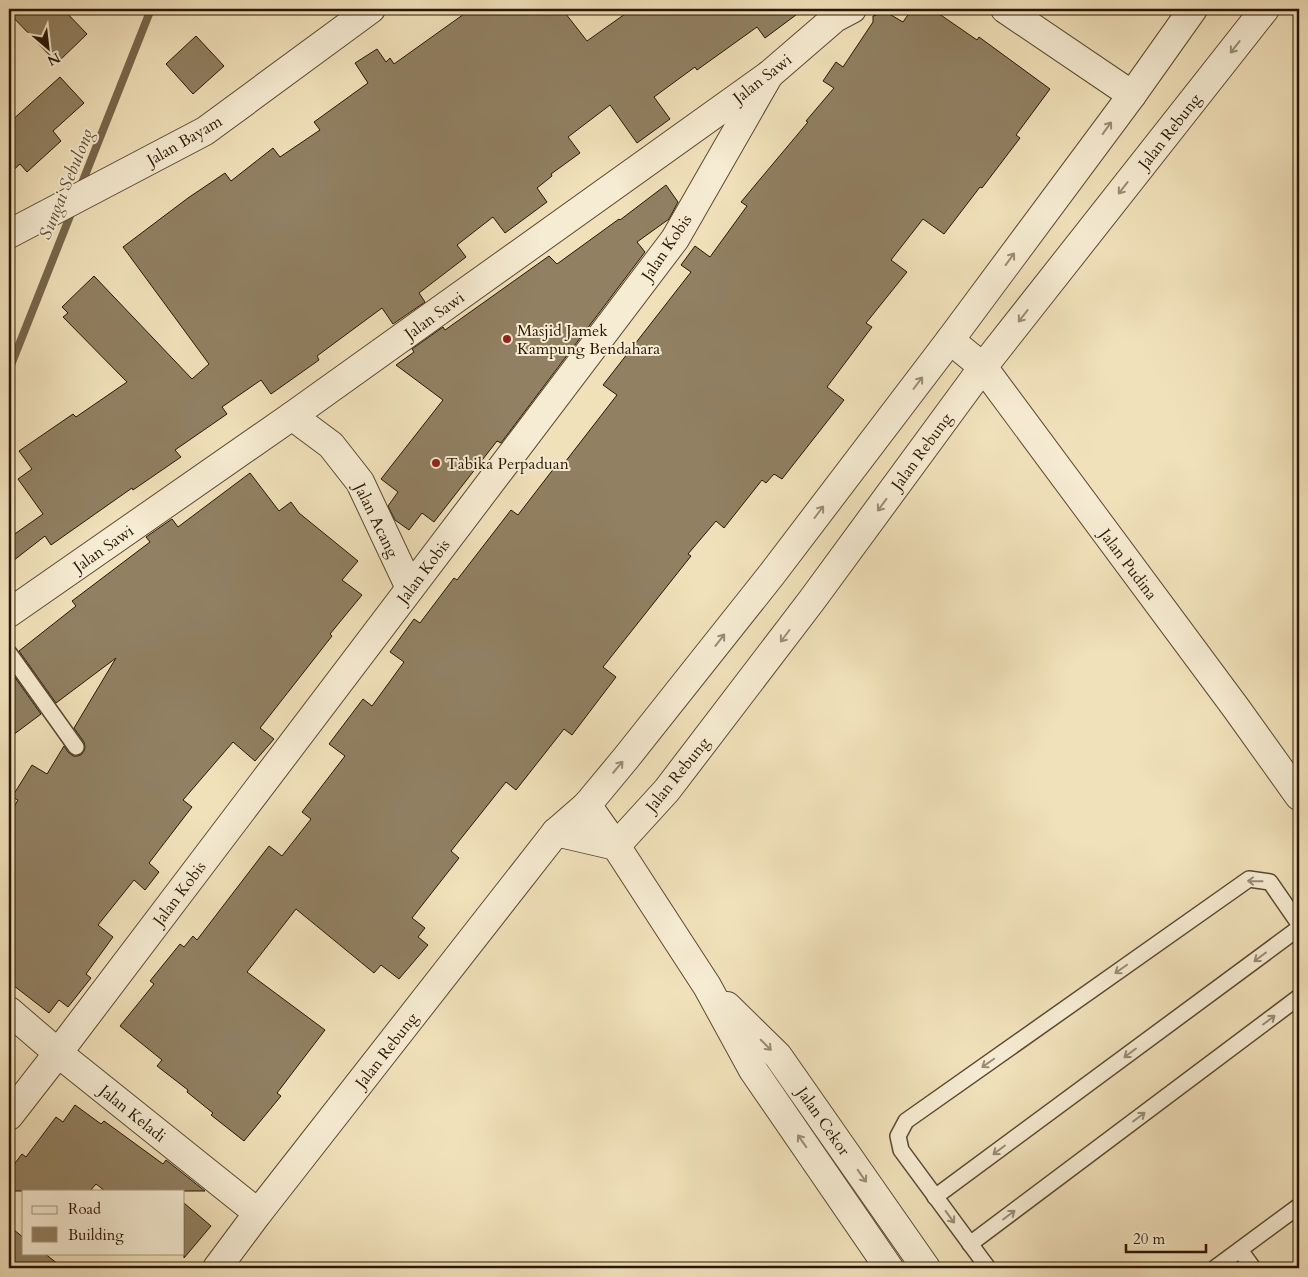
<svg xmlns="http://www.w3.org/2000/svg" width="1308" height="1277" viewBox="0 0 1308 1277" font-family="Cardo,serif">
  <rect width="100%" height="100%" fill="#f1e1bb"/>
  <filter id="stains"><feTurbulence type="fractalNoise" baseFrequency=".004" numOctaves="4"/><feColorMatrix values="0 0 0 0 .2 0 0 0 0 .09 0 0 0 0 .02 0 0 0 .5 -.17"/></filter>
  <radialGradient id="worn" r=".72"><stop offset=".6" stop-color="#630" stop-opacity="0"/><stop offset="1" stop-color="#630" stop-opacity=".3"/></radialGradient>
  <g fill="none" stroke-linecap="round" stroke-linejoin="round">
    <g stroke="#78664b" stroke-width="8">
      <polyline points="80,188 151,9"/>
      <polyline points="9,370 72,211"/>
    </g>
  </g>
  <g fill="#918062" stroke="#291602">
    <polygon points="9,9 63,9 87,34 57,63 9,13"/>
    <polygon points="471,9 562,9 587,41 632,9 804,9 765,38 757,27 697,70 695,67 654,97 670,119 637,143 610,105 568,137 580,153 551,174 552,176 537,188 547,202 505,233 493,217 457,245 466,257 419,293 425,302 393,324 382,308 317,356 319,360 271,394 261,380 222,407 227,414 175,450 181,457 133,490 132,488 51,545 45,536 9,564 9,538 43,514 18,479 32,469 19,451 73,414 76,417 127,382 63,317 68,313 62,307 94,276 192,379 209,364 123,247 188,198 225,173 231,181 273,148 280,157 320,130 314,122 368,83 355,63 377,49 386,62 390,58 394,64"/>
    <polygon points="912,9 932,9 977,40 979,37 1050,89 1016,135 1020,138 982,188 980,187 944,234 923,219 891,260 907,272 866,323 872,327 827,387 844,400 782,479 774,474 766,483 762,480 724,528 716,521 688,554 691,556 603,667 616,677 572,735 564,729 516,790 506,782 451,851 459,858 412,918 425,928 418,937 428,945 399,979 381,965 374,973 296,909 247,972 325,1030 277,1093 281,1096 244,1141 211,1115 213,1113 187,1092 188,1090 157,1066 162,1060 120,1026 154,984 150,981 180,944 184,947 193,936 197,940 269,846 282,856 311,819 302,812 345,756 329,744 363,699 372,706 404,662 390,652 414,619 420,623 454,578 457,580 511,510 518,515 558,463 562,466 617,395 603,385 691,272 681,265 695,246 710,257 747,206 741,202 808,122 806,121 834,88 823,81 836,62 843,67 873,22 873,16 886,12 903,22"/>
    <polygon points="196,36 224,66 193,94 166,64"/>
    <polygon points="60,77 84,103 53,131 61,141 27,172 20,164 9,174 9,123"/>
    <polygon points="666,185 678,202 669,219 637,242 645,252 501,443 497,441 434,522 422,513 409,530 395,520 388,506 398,492 381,479 443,400 396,365 414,352 412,349 443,327 445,330 549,256 557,264 619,219 620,220"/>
    <polygon points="250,473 279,511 291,502 299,513 358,561 342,580 362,595 330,634 332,636 260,728 274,739 255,761 233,742 183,800 192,807 149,863 159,872 145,890 134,880 98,925 113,937 86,974 91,978 68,1007 59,1000 49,1013 9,982 9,815 18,800 12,797 32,765 47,774 64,746 68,752 73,756 77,756 81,755 84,751 85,747 84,742 74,728 116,658 56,703 19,651 76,606 72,601 150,542 146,537 172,519 178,527"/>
    <polygon points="9,669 41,714 9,738"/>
    <polygon points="75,1105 101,1124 104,1121 163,1164 166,1160 205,1191 105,1191 96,1184 90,1191 9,1191 9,1171 22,1154 26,1157 56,1117 63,1122"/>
    <polygon points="184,1203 211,1226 184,1258"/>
    <polygon points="9,1226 24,1238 24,1253 44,1253 63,1268 9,1268"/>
  </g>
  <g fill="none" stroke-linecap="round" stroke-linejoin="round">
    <defs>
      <g id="service">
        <polyline points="9,653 76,747"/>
        <polyline points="935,1197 1299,928"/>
        <polyline points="970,1244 1299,997"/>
        <polyline points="1240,1250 1253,1268"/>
        <polyline points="988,1268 901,1150 898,1136 906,1121 1249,879 1270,882 1299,924"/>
        <polyline points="1215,1268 1299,1206"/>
      </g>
      <g id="minor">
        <polyline points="1005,9 1132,95"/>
        <polyline points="9,234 205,131 371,9"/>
        <polyline points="950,340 983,367 1236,708 1299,796"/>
        <polyline points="292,416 331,445 360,482 410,588"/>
        <polyline points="9,613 292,416 769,75 835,18 852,9"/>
        <polyline points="587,805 616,846 707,986 753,1070 889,1268"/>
        <polyline points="556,832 616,846"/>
        <polyline points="616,846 667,790 812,600 983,367 1265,9"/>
        <polyline points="727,1006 778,1056 926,1268"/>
        <polyline points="9,1011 58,1053 258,1213"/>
        <polyline points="9,1116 58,1053 675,239 769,75"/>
        <polyline points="217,1268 258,1213 556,832 587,805 626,758 772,574 950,340 1132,95 1193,9"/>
      </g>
    </defs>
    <use href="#service" stroke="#5b4930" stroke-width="18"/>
    <use href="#minor" stroke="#5b4930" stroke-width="30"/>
    <use href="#service" stroke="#f6ecd3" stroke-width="15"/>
    <use href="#minor" stroke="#f6ecd3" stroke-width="28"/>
  </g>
  <defs><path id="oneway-shaft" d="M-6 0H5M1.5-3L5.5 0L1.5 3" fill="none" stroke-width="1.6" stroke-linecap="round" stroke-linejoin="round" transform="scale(1.25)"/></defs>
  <g stroke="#9a8c75">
    <use href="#oneway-shaft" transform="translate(1235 47) rotate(128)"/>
    <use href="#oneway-shaft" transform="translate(1107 128) rotate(-54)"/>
    <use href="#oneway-shaft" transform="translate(1123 188) rotate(128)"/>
    <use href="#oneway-shaft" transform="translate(1010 259) rotate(-54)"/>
    <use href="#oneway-shaft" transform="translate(1023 316) rotate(128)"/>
    <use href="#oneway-shaft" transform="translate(918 383) rotate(-53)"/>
    <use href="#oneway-shaft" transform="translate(882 505) rotate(126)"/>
    <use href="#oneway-shaft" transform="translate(819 512) rotate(-53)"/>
    <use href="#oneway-shaft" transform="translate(785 636) rotate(127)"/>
    <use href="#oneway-shaft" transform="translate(720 640) rotate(-52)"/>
    <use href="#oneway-shaft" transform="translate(618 767) rotate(-50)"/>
    <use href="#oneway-shaft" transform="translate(1255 881) rotate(-179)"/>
    <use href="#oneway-shaft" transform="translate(1260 957) rotate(143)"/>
    <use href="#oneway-shaft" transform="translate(1121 969) rotate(145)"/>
    <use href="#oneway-shaft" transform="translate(1269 1020) rotate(-37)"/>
    <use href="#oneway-shaft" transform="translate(766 1045) rotate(45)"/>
    <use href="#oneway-shaft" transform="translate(1130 1053) rotate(143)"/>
    <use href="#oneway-shaft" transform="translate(988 1063) rotate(145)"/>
    <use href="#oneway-shaft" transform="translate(1139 1117) rotate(-37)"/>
    <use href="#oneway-shaft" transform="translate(802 1141) rotate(-125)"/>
    <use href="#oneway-shaft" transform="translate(999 1150) rotate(143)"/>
    <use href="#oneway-shaft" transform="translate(862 1176) rotate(55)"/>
    <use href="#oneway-shaft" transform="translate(1009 1215) rotate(-37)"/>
    <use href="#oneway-shaft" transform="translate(950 1217) rotate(54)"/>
  </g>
  <g fill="#8f2418" stroke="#f6ecd3" stroke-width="2">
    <circle cx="507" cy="339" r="5"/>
    <circle cx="436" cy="463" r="5"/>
  </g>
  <g text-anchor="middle" stroke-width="4" stroke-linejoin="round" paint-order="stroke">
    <g font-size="16" fill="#291602" stroke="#f6ecd3">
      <text transform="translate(762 78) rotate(-38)" y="6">Jalan Sawi</text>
      <text transform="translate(1169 131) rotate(-52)" y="6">Jalan Rebung</text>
      <text transform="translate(184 140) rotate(-30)" y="6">Jalan Bayam</text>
      <text transform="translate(666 247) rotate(-56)" y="6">Jalan Kobis</text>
      <text transform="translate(434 315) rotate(-36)" y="6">Jalan Sawi</text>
      <text transform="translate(921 451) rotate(-54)" y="6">Jalan Rebung</text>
      <text transform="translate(377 520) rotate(64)" y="6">Jalan Acang</text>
      <text transform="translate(103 548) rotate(-35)" y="6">Jalan Sawi</text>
      <text transform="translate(1129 564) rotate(53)" y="6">Jalan Pudina</text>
      <text transform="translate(423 571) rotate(-53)" y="6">Jalan Kobis</text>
      <text transform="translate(677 774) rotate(-51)" y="6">Jalan Rebung</text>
      <text transform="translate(179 893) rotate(-53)" y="6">Jalan Kobis</text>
      <text transform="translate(386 1050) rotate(-52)" y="6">Jalan Rebung</text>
      <text transform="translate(133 1113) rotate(39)" y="6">Jalan Keladi</text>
      <text transform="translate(824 1121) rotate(55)" y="6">Jalan Cekor</text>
    </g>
    <g font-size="16" fill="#291602" stroke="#f6ecd3" text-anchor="start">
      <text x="517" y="336">Masjid Jamek<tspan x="517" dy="18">Kampung Bendahara</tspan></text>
      <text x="446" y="469">Tabika Perpaduan</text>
    </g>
    <g font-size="18" font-style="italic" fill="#5e4c33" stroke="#f6ecd3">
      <text transform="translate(66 184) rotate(-68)" y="6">Sungai Sebulong</text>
    </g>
  </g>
  <rect width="1308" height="1277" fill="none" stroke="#f1e1bb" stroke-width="30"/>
  <rect x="10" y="10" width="1288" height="1257" fill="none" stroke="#291602" stroke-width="2.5"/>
  <rect x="15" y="15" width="1278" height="1247" fill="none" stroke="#291602"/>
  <rect x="22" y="1190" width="162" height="65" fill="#f6ecd3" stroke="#a4967f"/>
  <rect x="32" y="1206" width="25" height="8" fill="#f6ecd3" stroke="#a4967f"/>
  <text x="68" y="1214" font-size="15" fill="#291602">Road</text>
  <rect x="32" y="1227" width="25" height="15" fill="#918062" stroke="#a4967f"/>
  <text x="68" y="1240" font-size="15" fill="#291602">Building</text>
  <g transform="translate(48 48) rotate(152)" stroke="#f6ecd3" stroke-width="4" paint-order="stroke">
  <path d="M0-4L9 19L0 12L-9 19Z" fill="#291602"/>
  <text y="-8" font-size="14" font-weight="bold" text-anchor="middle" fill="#291602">N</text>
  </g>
  <path d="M1126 1244v8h80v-8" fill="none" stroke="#291602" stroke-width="2.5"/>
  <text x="1133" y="1244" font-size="15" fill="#291602" stroke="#f6ecd3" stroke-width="4" paint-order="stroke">20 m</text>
  <rect width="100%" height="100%" filter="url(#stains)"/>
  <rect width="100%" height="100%" fill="url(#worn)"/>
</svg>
